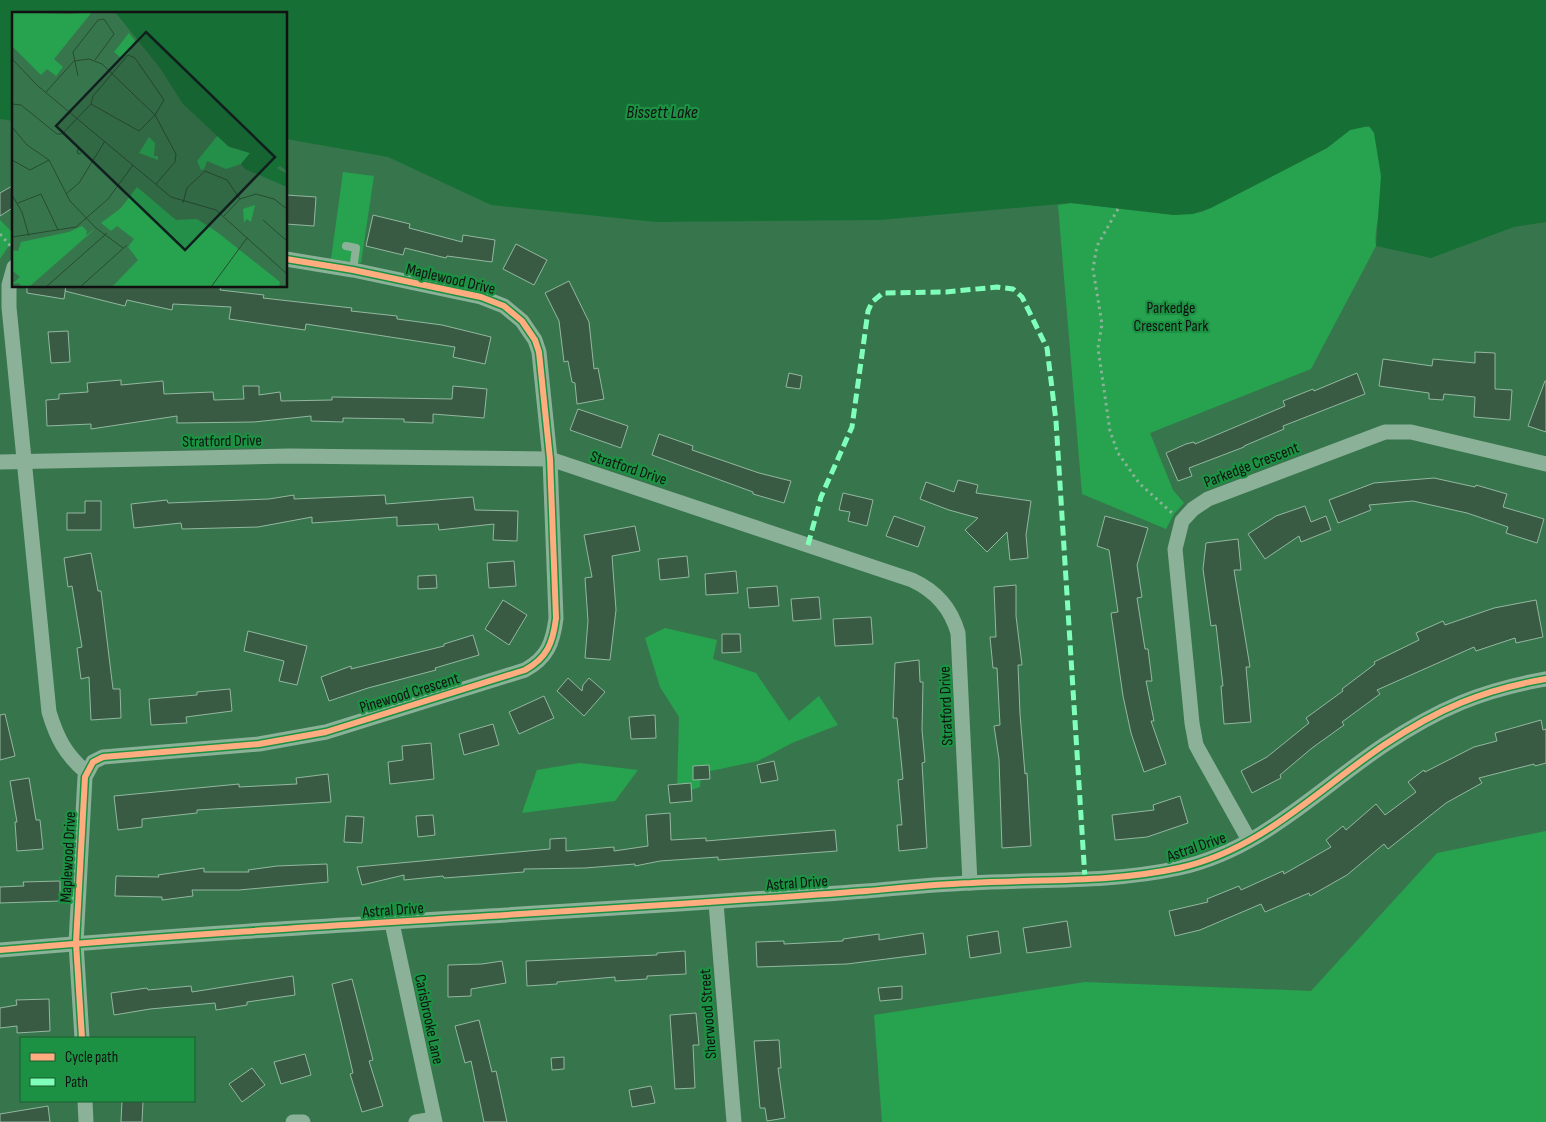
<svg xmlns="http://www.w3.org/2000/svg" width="1546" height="1122" viewBox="0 0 1546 1122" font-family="'Sofia Sans Condensed',sans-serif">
  <rect width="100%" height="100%" fill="#37764c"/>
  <g fill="#27a34f">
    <path d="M1364,126l9,2c7,23 10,51 7,75 -1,14 -6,30 -4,43l-65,123 -161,64 23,57 11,13 -10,11 -8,15 -84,-35 -24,-289 13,-2 103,12 28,-3 125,-64 23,-18z"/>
    <polygon points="343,172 374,176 361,263 331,259"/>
    <polygon points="0,220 14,234 14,238 0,259"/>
    <polygon points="665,628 717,640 713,659 756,673 789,721 819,696 838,725 792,743 758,761 701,773 700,787 677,795 679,717 660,687 645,638"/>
    <polygon points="579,763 638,770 615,801 522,813 537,770"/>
    <polygon points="1546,831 1546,1122 882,1122 874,1015 1085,982 1311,991 1437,853"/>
  </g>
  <polygon fill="#167035" points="0,0 1546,0 1546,222 1514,227 1431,258 1376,246 1381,176 1374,133 1369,126 1350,130 1327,148 1211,208 1193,214 1174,215 1071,203 880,220 656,222 491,205 388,157 286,139 286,14 14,14 14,121 0,119"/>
  <g fill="#395b44" stroke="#93b7a0">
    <polygon points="14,185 14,207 0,216 0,193"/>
    <polygon points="286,195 316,197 314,226 286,224"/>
    <polygon points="373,215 410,224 409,228 462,242 463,235 495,240 492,262 447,256 446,258 405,248 403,255 366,246"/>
    <polygon points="516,244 547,260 534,285 503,269"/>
    <polygon points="569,281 589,322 594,369 598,368 604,399 577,404 575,383 572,382 568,361 564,362 559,321 545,293"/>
    <polygon points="27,286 66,286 64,299 27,293"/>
    <polygon points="66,286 221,286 220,290 264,295 263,298 352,308 351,311 397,316 397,319 442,325 491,337 485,364 453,357 455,347 306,324 305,330 229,319 231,307 173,304 172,310 127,300 125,306 65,291"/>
    <polygon points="68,331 70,362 51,363 48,332"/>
    <polygon points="1475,352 1495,353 1495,389 1512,390 1510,420 1474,417 1475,397 1444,394 1443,400 1429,399 1429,393 1379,386 1383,359 1432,366 1433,359 1475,363"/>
    <polygon points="789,373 802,376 800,389 786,387"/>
    <polygon points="1357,373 1365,394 1283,426 1284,429 1244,446 1244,447 1189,468 1192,476 1178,481 1166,453 1186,444 1194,442 1195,444 1285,406 1283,401 1313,389 1314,391"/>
    <polygon points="121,380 121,385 163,381 164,394 213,392 214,400 244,399 243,386 259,386 259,395 280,392 281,401 332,400 332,397 452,399 453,386 487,389 484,418 433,414 433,423 404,422 404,419 343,418 343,422 311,421 311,416 254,422 177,423 177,416 91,429 91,424 47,426 46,400 59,399 59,394 88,392 87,383"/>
    <polygon points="1545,381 1546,381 1546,432 1528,426"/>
    <polygon points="578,409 628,426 621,448 570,430"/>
    <polygon points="659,434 693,446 692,450 759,473 791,481 784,503 753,494 753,492 652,455"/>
    <polygon points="1434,478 1475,487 1476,485 1507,494 1503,507 1544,519 1537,543 1506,533 1508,527 1467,513 1413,501 1369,505 1371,510 1338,523 1329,500 1374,483"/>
    <polygon points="958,480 978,485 976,493 1031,501 1026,535 1028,558 1010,560 1007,532 987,552 965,530 978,518 949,510 920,499 926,482 954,492"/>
    <polygon points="843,493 873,500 867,526 848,521 850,512 839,510"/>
    <polygon points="294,495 294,499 385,495 386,504 473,497 475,510 518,511 517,541 493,540 494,524 439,530 438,524 397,526 397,517 312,523 312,517 258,527 182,529 181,523 134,528 131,504 167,500 168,503 269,499"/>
    <polygon points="85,501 101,501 101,530 67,530 67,513 85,513"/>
    <polygon points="1305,506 1311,522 1326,516 1331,530 1301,542 1299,536 1265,559 1248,534 1276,516"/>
    <polygon points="894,516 925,527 918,547 886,536"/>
    <polygon points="1105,516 1148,528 1137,565 1142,597 1137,598 1145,649 1148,649 1152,681 1146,681 1154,721 1151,721 1166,764 1144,772 1131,733 1123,696 1111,613 1118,612 1109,550 1097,546"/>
    <polygon points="635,526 640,551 612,556 616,610 610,660 585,658 588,621 585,578 592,577 584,535"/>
    <polygon points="1238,539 1241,570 1234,570 1250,667 1246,667 1251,722 1224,724 1221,686 1223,686 1216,625 1211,626 1203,569 1206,543"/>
    <polygon points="91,553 98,591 101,591 113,689 120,689 121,718 91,720 89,677 81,679 77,648 82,647 72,586 68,587 64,558"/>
    <polygon points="687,556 689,577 660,580 658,559"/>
    <polygon points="514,561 516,586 489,588 487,563"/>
    <polygon points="736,571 738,593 706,595 705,574"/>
    <polygon points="436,575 437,588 418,589 418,576"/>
    <polygon points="1016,585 1016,616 1022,665 1018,665 1020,714 1025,774 1027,773 1031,846 1002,848 999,759 994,726 1000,725 997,668 993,668 990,637 996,637 994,587"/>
    <polygon points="777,586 779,606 749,608 747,588"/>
    <polygon points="819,597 821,619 793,621 791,599"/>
    <polygon points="503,600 527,615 509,645 485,629"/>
    <polygon points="1536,600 1543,637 1516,643 1515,638 1476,651 1474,647 1377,690 1380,694 1342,722 1344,725 1312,748 1280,775 1281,778 1252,793 1241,771 1267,757 1309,723 1306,718 1343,691 1342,689 1375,664 1374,662 1419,640 1416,633 1443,621 1445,625 1494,608"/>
    <polygon points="871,617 873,644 835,646 833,619"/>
    <polygon points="248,631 307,646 297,685 279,681 284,661 244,651"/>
    <polygon points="722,634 740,634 741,652 722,653"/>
    <polygon points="473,635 479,655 435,668 436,670 368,688 329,701 321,677 351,666 351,669 444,646 444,644"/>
    <polygon points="919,660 920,682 923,682 922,730 925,762 922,763 927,848 899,851 897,825 902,825 898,780 903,779 897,718 893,718 895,663"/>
    <polygon points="568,678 582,691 583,685 589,678 605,692 584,716 557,691"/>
    <polygon points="230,689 232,711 186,717 187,723 151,725 149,699 197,695 197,692"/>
    <polygon points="544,696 554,718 519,734 509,712"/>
    <polygon points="5,714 15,756 0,760 0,715"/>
    <polygon points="655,715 656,738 631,739 629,717"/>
    <polygon points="1541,720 1543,730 1546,729 1546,763 1535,766 1534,764 1479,778 1482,783 1446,803 1388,849 1384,844 1347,875 1310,896 1309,893 1265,912 1261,904 1200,930 1175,936 1169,911 1208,902 1207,899 1239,886 1241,890 1283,871 1284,874 1331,847 1326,840 1343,826 1346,830 1376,804 1385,815 1416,792 1408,782 1424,770 1425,772 1474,747 1497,741 1495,733"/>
    <polygon points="493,724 499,745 464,755 459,734"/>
    <polygon points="431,743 434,779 390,784 388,762 403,760 402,746"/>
    <polygon points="774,761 778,780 761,783 757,765"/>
    <polygon points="709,765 710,779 693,780 693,766"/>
    <polygon points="328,774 331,802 197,810 197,813 142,819 142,827 118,830 114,796 239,784 239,787 297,784 296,778"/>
    <polygon points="29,778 36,820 40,820 43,849 17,851 15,822 17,822 10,781"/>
    <polygon points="691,783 692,801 670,803 668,785"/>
    <polygon points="1180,796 1188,823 1147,837 1115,840 1112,815 1154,810 1153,805"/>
    <polygon points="670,813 671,840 706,838 706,841 835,830 837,851 718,860 718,857 660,861 635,866 635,864 585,868 524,869 524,872 444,878 443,876 404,880 404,875 362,885 357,867 539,850 550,849 550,839 566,838 566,851 614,847 614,851 648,846 646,815"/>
    <polygon points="433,815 435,835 418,837 416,816"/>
    <polygon points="346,816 364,817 362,843 344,842"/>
    <polygon points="327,864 328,882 239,890 192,890 193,896 162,900 162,897 115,896 116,876 159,877 158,875 204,868 204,872 249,872 248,870 277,866"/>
    <polygon points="60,881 60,901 0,903 0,887 24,886 23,882"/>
    <polygon points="1067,921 1071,947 1027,953 1023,928"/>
    <polygon points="998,931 1001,953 970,958 967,936"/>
    <polygon points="923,933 926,954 847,964 757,967 756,942 784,941 784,944 843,941 843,939 879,934 879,940"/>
    <polygon points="685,951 686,974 647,976 647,979 615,981 615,977 557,982 557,984 527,986 526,961 657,955 657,953"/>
    <polygon points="502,961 506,983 471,989 471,996 448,997 448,965 482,964"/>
    <polygon points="293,976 295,995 247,1002 247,1005 216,1010 215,1003 150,1009 114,1015 111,993 147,988 148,990 191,986 192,992"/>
    <polygon points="352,979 373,1060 369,1061 383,1106 362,1112 350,1074 353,1073 332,984"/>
    <polygon points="902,986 902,999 880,1001 878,988"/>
    <polygon points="49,999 50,1031 17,1033 17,1026 0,1028 0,1008 17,1005 16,1000"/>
    <polygon points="696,1013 699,1045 693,1045 695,1088 675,1089 670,1015"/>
    <polygon points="479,1020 492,1072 496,1071 507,1122 484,1122 471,1061 465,1063 455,1026"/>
    <polygon points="779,1040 781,1068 778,1068 785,1118 767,1121 765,1108 760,1108 754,1041"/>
    <polygon points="305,1054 311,1075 281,1084 274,1062"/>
    <polygon points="564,1057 564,1069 552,1070 551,1058"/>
    <polygon points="252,1068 265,1085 242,1102 229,1084"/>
    <polygon points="651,1086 655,1103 632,1107 629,1090"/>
    <polygon points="122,1101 143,1101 142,1122 121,1122"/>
    <polygon points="48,1106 50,1122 0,1122 0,1114"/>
  </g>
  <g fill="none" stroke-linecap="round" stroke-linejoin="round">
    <g stroke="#8bb298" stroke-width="3" stroke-dasharray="2.5 4" stroke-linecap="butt">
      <polyline points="1118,209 1097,246 1093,269 1102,324 1098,348 1110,431 1118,453 1139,483 1172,513"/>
      <polyline points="0,234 14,250"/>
    </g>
    <polyline stroke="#8bb298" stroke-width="8" points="346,246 356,248 353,270"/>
    <g stroke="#8bb298" stroke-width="15">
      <path d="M14,267l-5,18v22l40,405c8,26 16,42 37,60"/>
      <path d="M0,462l289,-6 261,3 362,121c24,11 39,28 46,53l12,250"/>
      <polyline points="1249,840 1202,756 1196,745 1192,723 1175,549 1182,521 1193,509 1208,499 1385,432 1411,432 1546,464"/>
      <polyline points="716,903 734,1122"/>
      <polyline points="392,923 435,1122"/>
      <path d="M0,950c288,-25 578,-37 866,-59 35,-3 70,-7 105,-8 69,-4 139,0 208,-15 82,-18 138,-78 205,-123 54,-36 98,-55 162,-66"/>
      <path d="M82,1038l-6,-95 9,-166 8,-15 10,-5 156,-13 67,-12 199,-62c22,-12 28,-27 31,-52l-6,-159 -11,-107 -4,-12 -13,-19 -18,-15 -23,-9 -128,-27 -67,-11"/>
      <polyline points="85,1101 86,1122"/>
      <polyline points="293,1122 303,1122"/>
      <polyline points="416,1122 434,1119"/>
    </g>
    <polyline stroke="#80ffba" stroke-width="5" stroke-dasharray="10 5" stroke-linecap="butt" points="808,545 821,497 852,427 868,311 872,302 883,293 946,292 997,287 1013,289 1022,297 1047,348 1056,421 1085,879"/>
    <defs>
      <g id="cycleway">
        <path d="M0,950c288,-25 578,-37 866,-59 35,-3 70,-7 105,-8 69,-4 139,0 208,-15 82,-18 138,-78 205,-123 54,-36 98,-55 162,-66"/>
        <path d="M82,1038l-6,-95 9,-166 8,-15 10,-5 156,-13 67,-12 199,-62c22,-12 28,-27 31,-52l-6,-159 -11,-107 -4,-12 -13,-19 -18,-15 -23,-9 -128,-27 -67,-11"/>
      </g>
    </defs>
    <use href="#cycleway" stroke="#1c9143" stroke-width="9"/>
    <use href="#cycleway" stroke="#ffac80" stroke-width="6"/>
  </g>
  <g text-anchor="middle" stroke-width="4.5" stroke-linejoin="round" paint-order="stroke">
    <g font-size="16" fill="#111" stroke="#1c9143">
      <text transform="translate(451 278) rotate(13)" y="6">Maplewood Drive</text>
      <text transform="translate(222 440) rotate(-1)" y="6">Stratford Drive</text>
      <text transform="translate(1251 464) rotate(-21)" y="6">Parkedge Crescent</text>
      <text transform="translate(629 467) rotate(18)" y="6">Stratford Drive</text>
      <text transform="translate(409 692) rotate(-17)" y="6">Pinewood Crescent</text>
      <text transform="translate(945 706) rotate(-92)" y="6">Stratford Drive</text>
      <text transform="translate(1196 846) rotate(-19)" y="6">Astral Drive</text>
      <text transform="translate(67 857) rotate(-87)" y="6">Maplewood Drive</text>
      <text transform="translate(797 882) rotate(-4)" y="6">Astral Drive</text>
      <text transform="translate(393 909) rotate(-4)" y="6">Astral Drive</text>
      <text transform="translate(707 1014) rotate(-94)" y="6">Sherwood Street</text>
      <text transform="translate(430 1019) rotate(78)" y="6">Carisbrooke Lane</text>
    </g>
    <g font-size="16" fill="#111" stroke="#1c9143">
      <text x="1171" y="313">Parkedge<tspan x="1171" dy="18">Crescent Park</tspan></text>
    </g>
    <g font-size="18" font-style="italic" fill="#111" stroke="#1c9143">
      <text x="662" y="118">Bissett Lake</text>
    </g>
  </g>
  <g transform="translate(12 12)">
    <rect width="275" height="275" fill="#37764c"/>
    <path d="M0,0l57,2 23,-2 -38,47 9,8 -7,9 -9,-7 -6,6 -29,-29zM117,21l6,8 -6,12 -8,5 -7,-6zM206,123l11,12 21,6 -9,11 -15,5 -19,-8 -3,8 -3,1 -4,-9zM137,125l6,6 -1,13h4v4l-19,-7zM125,175l39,33 21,-1 20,13 63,50 -1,5h-167l26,-27 -10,-13 6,-8 -17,-13 -6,5 -10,-8 20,-15zM243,193l-4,17 -4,-3 -3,3 -1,-13zM70,214l5,5 -1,4 10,-7 -67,59h-7l-3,-4 -7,1 8,-7 -8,-7v-20l6,1 3,-9 48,-10z" fill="#27a34f"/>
    <path d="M103,0h172v159l-7,-5 -3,2 10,6v13l-42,-18 -4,-5 9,-11 -22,-7 -45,-42 -23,-36z" fill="#167035"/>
    <path fill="none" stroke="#274b32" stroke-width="1" d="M0,47l26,27 133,111 45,13 71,64M66,64l-5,-24 25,-32 6,-1 10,15 -19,26M34,80l28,-31 15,-2 13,5 53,51 21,39 -1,8 -19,22M0,92l9,1 36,29h5l29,-30 2,-8 35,-41 7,3 29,42 -9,15 -16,16 -48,-27M0,115l15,18 22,15 21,41 26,27 27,20M69,141l-3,1 -1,-4 4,-1 11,11M0,148l18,10 19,-10M54,182l13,-11 26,-42M0,183l10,17 7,24M6,191l23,-9 17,36M171,191l4,-15 18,-17 22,9 13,19M212,204l16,-17 16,-5 18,5 13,10M251,208l24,21M0,225l64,-10 32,-28 25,-34M34,275l61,-54M68,275l47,-42M199,275l36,-49"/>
    <path fill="#11201f" fill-opacity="0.15" stroke="#11201f" stroke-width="2.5" d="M134,20l129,125 -90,93 -129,-124z"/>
    <rect width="275" height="275" fill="none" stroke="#111" stroke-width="2.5"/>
  </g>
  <rect x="20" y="1037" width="175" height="65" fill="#1c9143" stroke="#185e2f"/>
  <rect x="30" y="1053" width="25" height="8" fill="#ffac80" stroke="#185e2f"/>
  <text x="65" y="1062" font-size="15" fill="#111111">Cycle path</text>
  <rect x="30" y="1078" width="25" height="8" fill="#80ffba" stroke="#185e2f"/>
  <text x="65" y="1087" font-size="15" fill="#111111">Path</text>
</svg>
